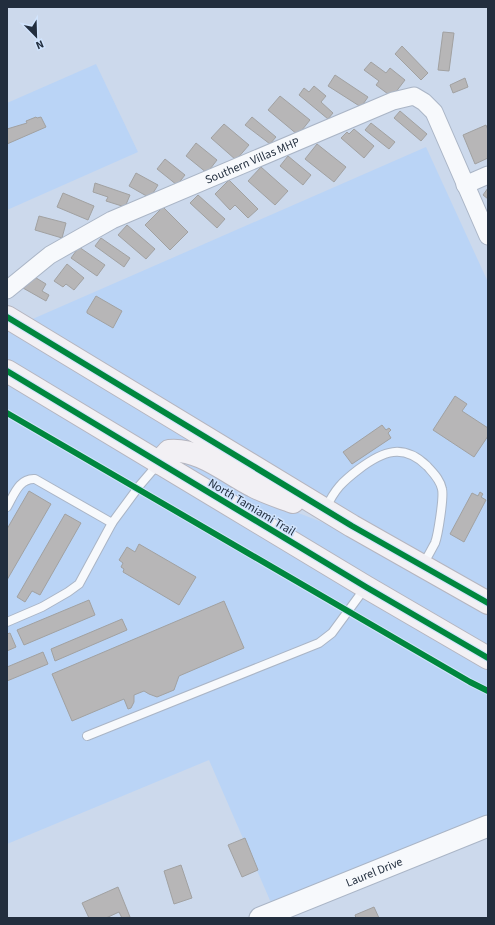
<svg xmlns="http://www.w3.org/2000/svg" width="495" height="925" viewBox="0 0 495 925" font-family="'Source Sans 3',sans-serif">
  <rect width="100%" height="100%" fill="#ccd9ec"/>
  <g fill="#bad4f6">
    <polygon points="96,64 138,152 7,210 7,103"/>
    <polygon points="426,147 488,282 488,594 361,522 28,321"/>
    <polygon points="7,326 269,484 156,453 7,362"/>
    <polygon points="7,380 488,667 488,817 272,905 209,760 7,844"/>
    <polygon points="173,459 198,464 252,495 350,533 488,612 488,649"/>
  </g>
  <g fill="#b7b6b7" stroke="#a1a1a1">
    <polygon points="443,32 454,33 449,71 438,70"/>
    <polygon points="402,46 428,73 421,80 395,54"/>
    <polygon points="371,62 386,73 390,68 405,80 392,97 376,85 379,81 364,70"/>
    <polygon points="335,75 368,97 361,107 328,86"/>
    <polygon points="465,78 468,87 453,93 450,85"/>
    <polygon points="314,86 326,96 321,102 333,113 328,119 299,95 304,88 309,92"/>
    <polygon points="280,96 310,120 298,135 268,110"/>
    <polygon points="400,111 427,134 421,141 394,118"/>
    <polygon points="36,117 37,118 41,117 46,127 7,144 7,129 27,123 26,121"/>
    <polygon points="252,117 276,137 270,144 245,125"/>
    <polygon points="371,123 395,142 389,149 365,130"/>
    <polygon points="224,124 249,145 236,160 211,138"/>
    <polygon points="486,125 488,130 488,158 475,164 463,135"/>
    <polygon points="354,129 374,146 364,158 341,138 347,132 349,134"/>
    <polygon points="196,143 217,160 207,173 186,156"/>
    <polygon points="317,144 346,167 334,182 305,159"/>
    <polygon points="288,156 311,175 303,185 280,166"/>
    <polygon points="165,159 185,175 177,185 157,169"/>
    <polygon points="261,167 288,191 275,205 248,181"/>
    <polygon points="136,173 158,185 150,198 129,186"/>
    <polygon points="229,180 258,209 248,218 235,205 230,210 215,194"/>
    <polygon points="95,183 130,195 125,207 106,201 108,197 93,192"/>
    <polygon points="488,188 488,199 483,195"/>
    <polygon points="63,193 94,206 88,220 57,207"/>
    <polygon points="198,195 225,219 217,228 190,203"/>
    <polygon points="163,207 188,232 170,250 145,225"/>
    <polygon points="39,216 66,223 62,238 35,230"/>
    <polygon points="127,225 155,249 146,259 118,235"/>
    <polygon points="101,238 130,258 124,267 95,246"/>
    <polygon points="79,247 105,265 97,276 71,258"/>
    <polygon points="67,264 84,278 74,290 66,284 63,287 54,281"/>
    <polygon points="33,276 46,284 42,291 49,295 46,301 23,288"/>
    <polygon points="96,296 122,311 113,328 87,313 87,311"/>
    <polygon points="455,396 467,404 462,411 488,428 488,436 474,457 433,430"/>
    <polygon points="382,425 386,430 389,428 391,430 388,433 391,438 352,464 343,452"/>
    <polygon points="29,491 51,504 7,580 7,529"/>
    <polygon points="480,492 483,494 481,497 486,500 464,542 450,534 472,493 478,496"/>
    <polygon points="65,514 81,523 40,595 32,591 25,602 17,597"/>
    <polygon points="139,544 196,577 179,605 123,572 124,569 121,567 123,563 119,560 127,547 135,552"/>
    <polygon points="89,600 95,615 24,645 17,630"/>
    <polygon points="224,601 244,648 179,676 174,690 157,697 149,694 144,691 134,695 134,702 131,708 128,709 124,699 72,721 52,674"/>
    <polygon points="122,619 127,630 55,661 51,649"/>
    <polygon points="10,633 16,647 7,651 7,634"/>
    <polygon points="43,652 48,664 7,681 7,667"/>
    <polygon points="245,838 258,870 242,877 228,845"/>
    <polygon points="181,865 192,898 174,904 164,871"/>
    <polygon points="118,887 130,917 122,918 119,912 106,918 89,918 82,903"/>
    <polygon points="374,907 379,918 356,918 355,915"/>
  </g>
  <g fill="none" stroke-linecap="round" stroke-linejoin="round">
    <defs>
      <g id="service">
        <path d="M7,507c7,-12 12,-29 28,-28l77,44"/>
        <path d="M326,508c9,-19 16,-26 33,-39 24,-18 44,-26 68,-3 6,7 13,13 15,23 2,8 -4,46 -7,54 -4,8 -8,15 -13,22"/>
        <polyline points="7,622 42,607 68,592 79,584 112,523 140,485 158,464"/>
        <polyline points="87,736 319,643 332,633 365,588"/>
      </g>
      <g id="minor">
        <polyline points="465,185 488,175"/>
        <path id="s1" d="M7,290l43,-35 62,-35 281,-119 21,-5 10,6 10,10 54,124"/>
      </g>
      <g id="tertiary">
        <path id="s2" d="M260,918l228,-92"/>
      </g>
      <g id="primary">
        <polyline points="7,317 352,526 488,603"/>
        <polyline points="7,371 366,587 488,658"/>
        <path d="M158,463l11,-12c30,-3 58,22 84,35 13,7 27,11 40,16"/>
      </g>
    </defs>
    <use href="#service" stroke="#aab5c6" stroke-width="10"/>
    <use href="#minor" stroke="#aab5c6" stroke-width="19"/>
    <use href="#tertiary" stroke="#aab5c6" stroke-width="23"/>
    <use href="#primary" stroke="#b5b5bf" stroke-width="24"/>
    <use href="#service" stroke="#f7f9fc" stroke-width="8"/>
    <use href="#minor" stroke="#f7f9fc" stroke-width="17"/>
    <use href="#tertiary" stroke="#f7f9fc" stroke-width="21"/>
    <use href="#primary" stroke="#f2f0f4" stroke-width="22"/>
    <defs>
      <g id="cycleway">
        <polyline points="7,317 352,526 488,603"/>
        <polyline points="7,371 366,587 488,658"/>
        <polyline points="7,413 470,682 488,691"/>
      </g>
    </defs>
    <use href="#cycleway" stroke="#d1e4fd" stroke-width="8"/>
    <use href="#cycleway" stroke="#00873e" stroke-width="6"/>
  </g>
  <g text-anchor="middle" stroke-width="3" stroke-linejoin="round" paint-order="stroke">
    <g font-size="12" fill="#222e3e" stroke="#d1e4fd">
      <text dy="4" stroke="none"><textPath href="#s1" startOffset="279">Southern Villas MHP</textPath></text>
      <text transform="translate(252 507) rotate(31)" y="4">North Tamiami Trail</text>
      <text dy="4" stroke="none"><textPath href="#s2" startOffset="123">Laurel Drive</textPath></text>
    </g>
  </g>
  <rect width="495" height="925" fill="none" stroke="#222e3e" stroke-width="16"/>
  <g transform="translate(36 36) rotate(157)" stroke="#d1e4fd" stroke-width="3" paint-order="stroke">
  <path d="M0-3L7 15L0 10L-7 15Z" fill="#222e3e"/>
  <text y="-6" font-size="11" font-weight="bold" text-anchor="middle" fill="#222e3e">N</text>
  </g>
</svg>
